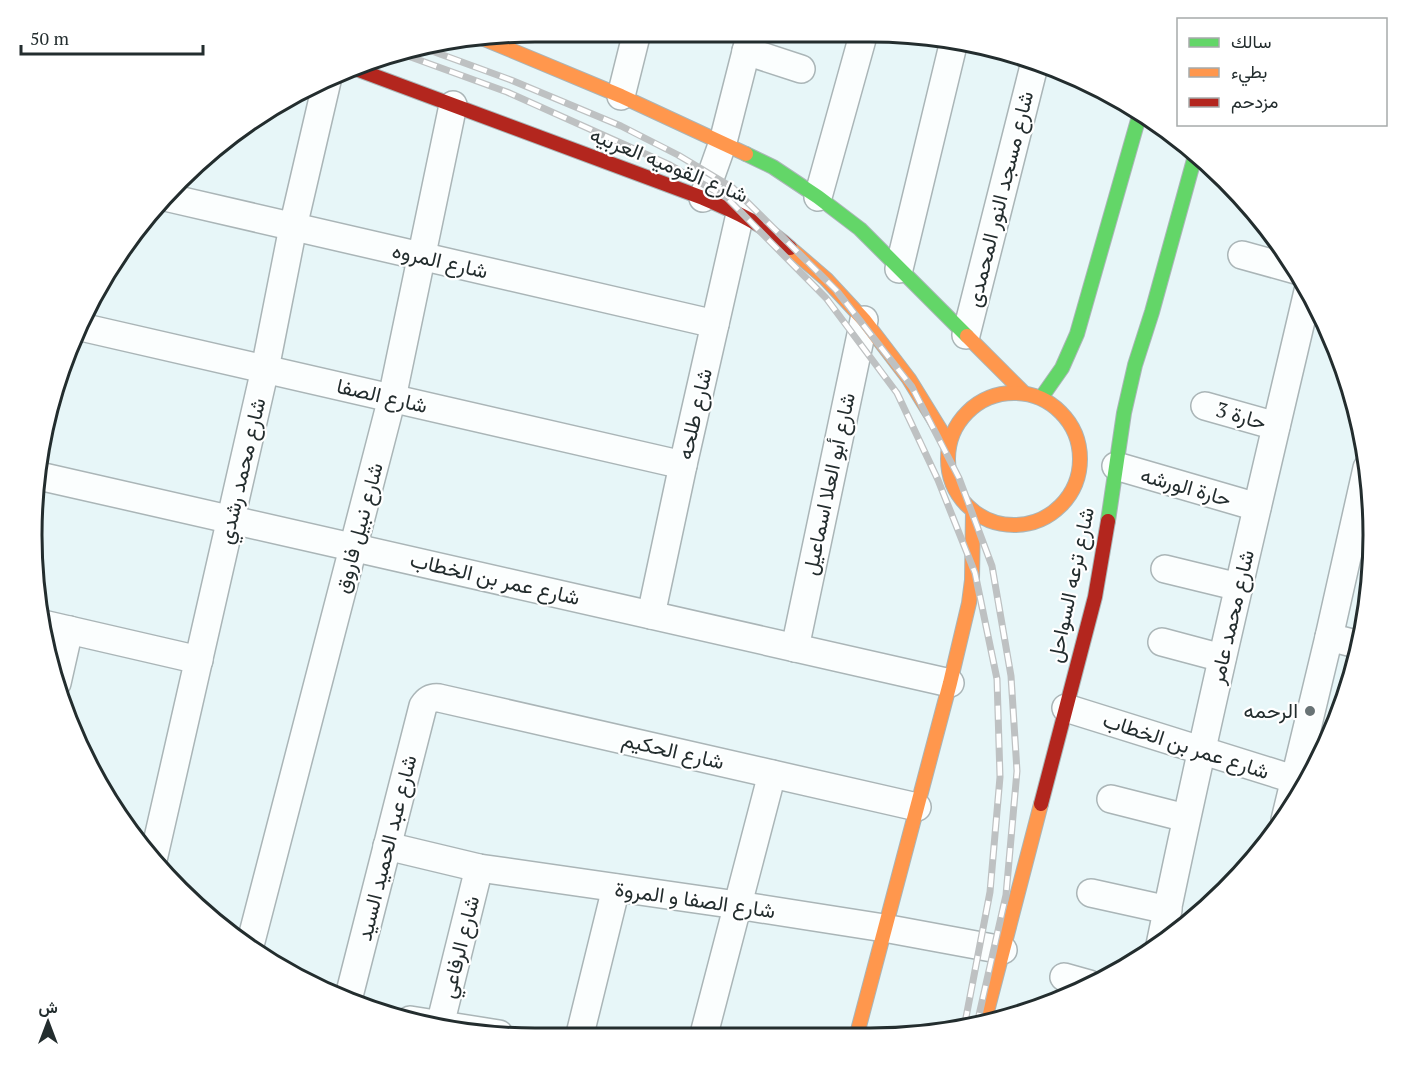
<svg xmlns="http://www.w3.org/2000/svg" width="1405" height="1070" viewBox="0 0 1405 1070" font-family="'PT Serif',Vazirmatn,serif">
  <rect width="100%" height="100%" fill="#e7f6f8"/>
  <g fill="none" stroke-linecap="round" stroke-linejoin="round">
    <defs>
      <g id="street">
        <polyline points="746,51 801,69"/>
        <polyline points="621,96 637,32"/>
        <polyline points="165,197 715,324"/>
        <polyline points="818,197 864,32"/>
        <polyline points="703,198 723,142 751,32"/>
        <polyline points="1242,255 1296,270"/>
        <polyline points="899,269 954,41"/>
        <polyline points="81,327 683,465"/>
        <polyline points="966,335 1035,62"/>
        <polyline points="1205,406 1276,426"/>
        <polyline points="1116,466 1257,507"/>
        <polyline points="39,476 950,683"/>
        <polyline points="1165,569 1239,587"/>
        <polyline points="651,615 683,465 740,214"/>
        <polyline points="43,624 199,660"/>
        <polyline points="1329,637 1360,645"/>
        <polyline points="1162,642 1222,658"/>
        <polyline points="795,648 864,320"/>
        <polyline points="57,683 69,630"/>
        <polyline points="1066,708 1306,783"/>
        <polyline points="1111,799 1186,818"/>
        <polyline points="1285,820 1329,637 1367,468"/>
        <polyline points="387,846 479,868 737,905 884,928 1003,950"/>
        <polyline points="153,860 265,369 293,227 327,81"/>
        <polyline points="1091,893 1168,910"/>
        <path d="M1160,945c45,-219 97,-437 148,-654"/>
        <polyline points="249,949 392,398 453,105"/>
        <polyline points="1064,977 1089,984"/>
        <path d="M348,1000l75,-294c4,-6 8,-9 16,-8l478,109"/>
        <polyline points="410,1020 499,1034"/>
        <polyline points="440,1025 479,868"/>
        <polyline points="580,1034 616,888"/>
        <polyline points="704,1034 772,774"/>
      </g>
      <g id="fast">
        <polyline points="746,154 773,167 818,197 860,229 967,336"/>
        <polyline points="1041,398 1062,368 1077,334 1140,113"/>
        <polyline points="1108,521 1124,413 1135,365 1152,312 1195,156"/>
      </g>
      <g id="slow">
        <polyline points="482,38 621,96 746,154"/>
        <polyline points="790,248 826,279 864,320 909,379 949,444"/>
        <polyline points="967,336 1024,393"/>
        <circle cx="1014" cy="459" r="66"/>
        <polyline points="984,1023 1041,804"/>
        <polyline points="857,1034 950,683 969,603 972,580 973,511"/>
      </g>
      <g id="jam">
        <path d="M356,69l347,129c31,13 62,27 87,50"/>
        <polyline points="1041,804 1095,597 1108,521"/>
      </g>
    </defs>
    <use href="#street" stroke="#aab5b7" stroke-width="30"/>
    <use href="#fast" stroke="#aab5b7" stroke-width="16"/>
    <use href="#slow" stroke="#aab5b7" stroke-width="16"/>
    <use href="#jam" stroke="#aab5b7" stroke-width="16"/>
    <use href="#street" stroke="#fbfefe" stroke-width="27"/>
    <use href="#fast" stroke="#63d668" stroke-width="14"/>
    <use href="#slow" stroke="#ff974d" stroke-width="14"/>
    <use href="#jam" stroke="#b3261e" stroke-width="14"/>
    <defs>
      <g id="rail">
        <polyline points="421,47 511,80 621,126 678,155 733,188 836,290 912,387 959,478 992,566 1011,676 1017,771 1006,895 977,1024"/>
        <polyline points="397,52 507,92 670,165 727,198 826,298 897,393 938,480 975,573 997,679 1000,777 990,892 964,1028"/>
      </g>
    </defs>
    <use href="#rail" stroke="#bec1c2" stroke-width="7"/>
    <use href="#rail" stroke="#fff" stroke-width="4.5" stroke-dasharray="14" stroke-linecap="butt"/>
  </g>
  <circle fill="#687375" stroke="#fff" stroke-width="2" cx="1310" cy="711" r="6"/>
  <g text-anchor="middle" stroke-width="4.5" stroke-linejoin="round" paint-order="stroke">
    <g font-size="21" fill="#232d2e" stroke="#fff">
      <text transform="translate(669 165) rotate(22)" y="7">شارع القوميه العربيه</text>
      <text transform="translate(1000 199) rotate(-76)" y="7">شارع مسجد النور المحمدى</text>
      <text transform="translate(440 261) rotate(13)" y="7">شارع المروه</text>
      <text transform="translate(382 396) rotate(13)" y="7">شارع الصفا</text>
      <text transform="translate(695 414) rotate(-77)" y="7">شارع طلحه</text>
      <text transform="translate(1241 416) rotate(16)" y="7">حارة 3</text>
      <text transform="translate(242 471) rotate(-77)" y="7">شارع محمد رشدي</text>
      <text transform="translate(829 484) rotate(-78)" y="7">شارع أبو العلا اسماعيل</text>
      <text transform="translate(1186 487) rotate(16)" y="7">حارة الورشه</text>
      <text transform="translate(359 528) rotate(-75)" y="7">شارع نبيل فاروق</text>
      <text transform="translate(495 579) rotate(13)" y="7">شارع عمر بن الخطاب</text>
      <text transform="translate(1071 585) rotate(-78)" y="7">شارع ترعه السواحل</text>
      <text transform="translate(1232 617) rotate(-77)" y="7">شارع محمد عامر</text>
      <text transform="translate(1186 746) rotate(18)" y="7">شارع عمر بن الخطاب</text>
      <text transform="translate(673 751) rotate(13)" y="7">شارع الحكيم</text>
      <text transform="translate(387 848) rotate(-76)" y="7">شارع عبد الحميد السيد</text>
      <text transform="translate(695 900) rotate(8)" y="7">شارع الصفا و المروة</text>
      <text transform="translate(460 947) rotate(-76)" y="7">شارع الرفاعي</text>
    </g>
    <g font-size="21" fill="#232d2e" stroke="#fff" text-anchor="end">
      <text x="1298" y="718">الرحمه</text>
    </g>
  </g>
  <path d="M0 0H1405V1070H0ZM535 42H870A493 493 0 0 1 1363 535V535A493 493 0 0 1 870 1028H535A493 493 0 0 1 42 535V535A493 493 0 0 1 535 42Z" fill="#fff" fill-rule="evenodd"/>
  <path fill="none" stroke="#232d2e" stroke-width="3" d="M535 42H870A493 493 0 0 1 1363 535V535A493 493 0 0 1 870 1028H535A493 493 0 0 1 42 535V535A493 493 0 0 1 535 42Z"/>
  <rect x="1177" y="18" width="210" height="108" fill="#ffffff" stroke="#a7abab" stroke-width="1.5"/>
  <rect x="1189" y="38" width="30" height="9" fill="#63d668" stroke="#a7abab" stroke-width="1.5"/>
  <text x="1231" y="48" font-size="18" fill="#232d2e">سالك</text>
  <rect x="1189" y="68" width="30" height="9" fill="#ff974d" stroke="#a7abab" stroke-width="1.5"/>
  <text x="1231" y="78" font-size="18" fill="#232d2e">بطيء</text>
  <rect x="1189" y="98" width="30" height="9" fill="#b3261e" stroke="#a7abab" stroke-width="1.5"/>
  <text x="1231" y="108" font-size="18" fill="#232d2e">مزدحم</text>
  <g transform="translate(48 1022)" stroke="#ffffff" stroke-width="4.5" paint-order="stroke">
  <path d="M0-4.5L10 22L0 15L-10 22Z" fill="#232d2e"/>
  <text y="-9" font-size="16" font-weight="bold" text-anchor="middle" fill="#232d2e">ش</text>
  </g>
  <path d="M21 45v9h182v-9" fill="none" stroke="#232d2e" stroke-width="3"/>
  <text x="30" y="45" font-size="18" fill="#232d2e" stroke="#ffffff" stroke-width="4.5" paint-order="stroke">50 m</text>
</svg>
